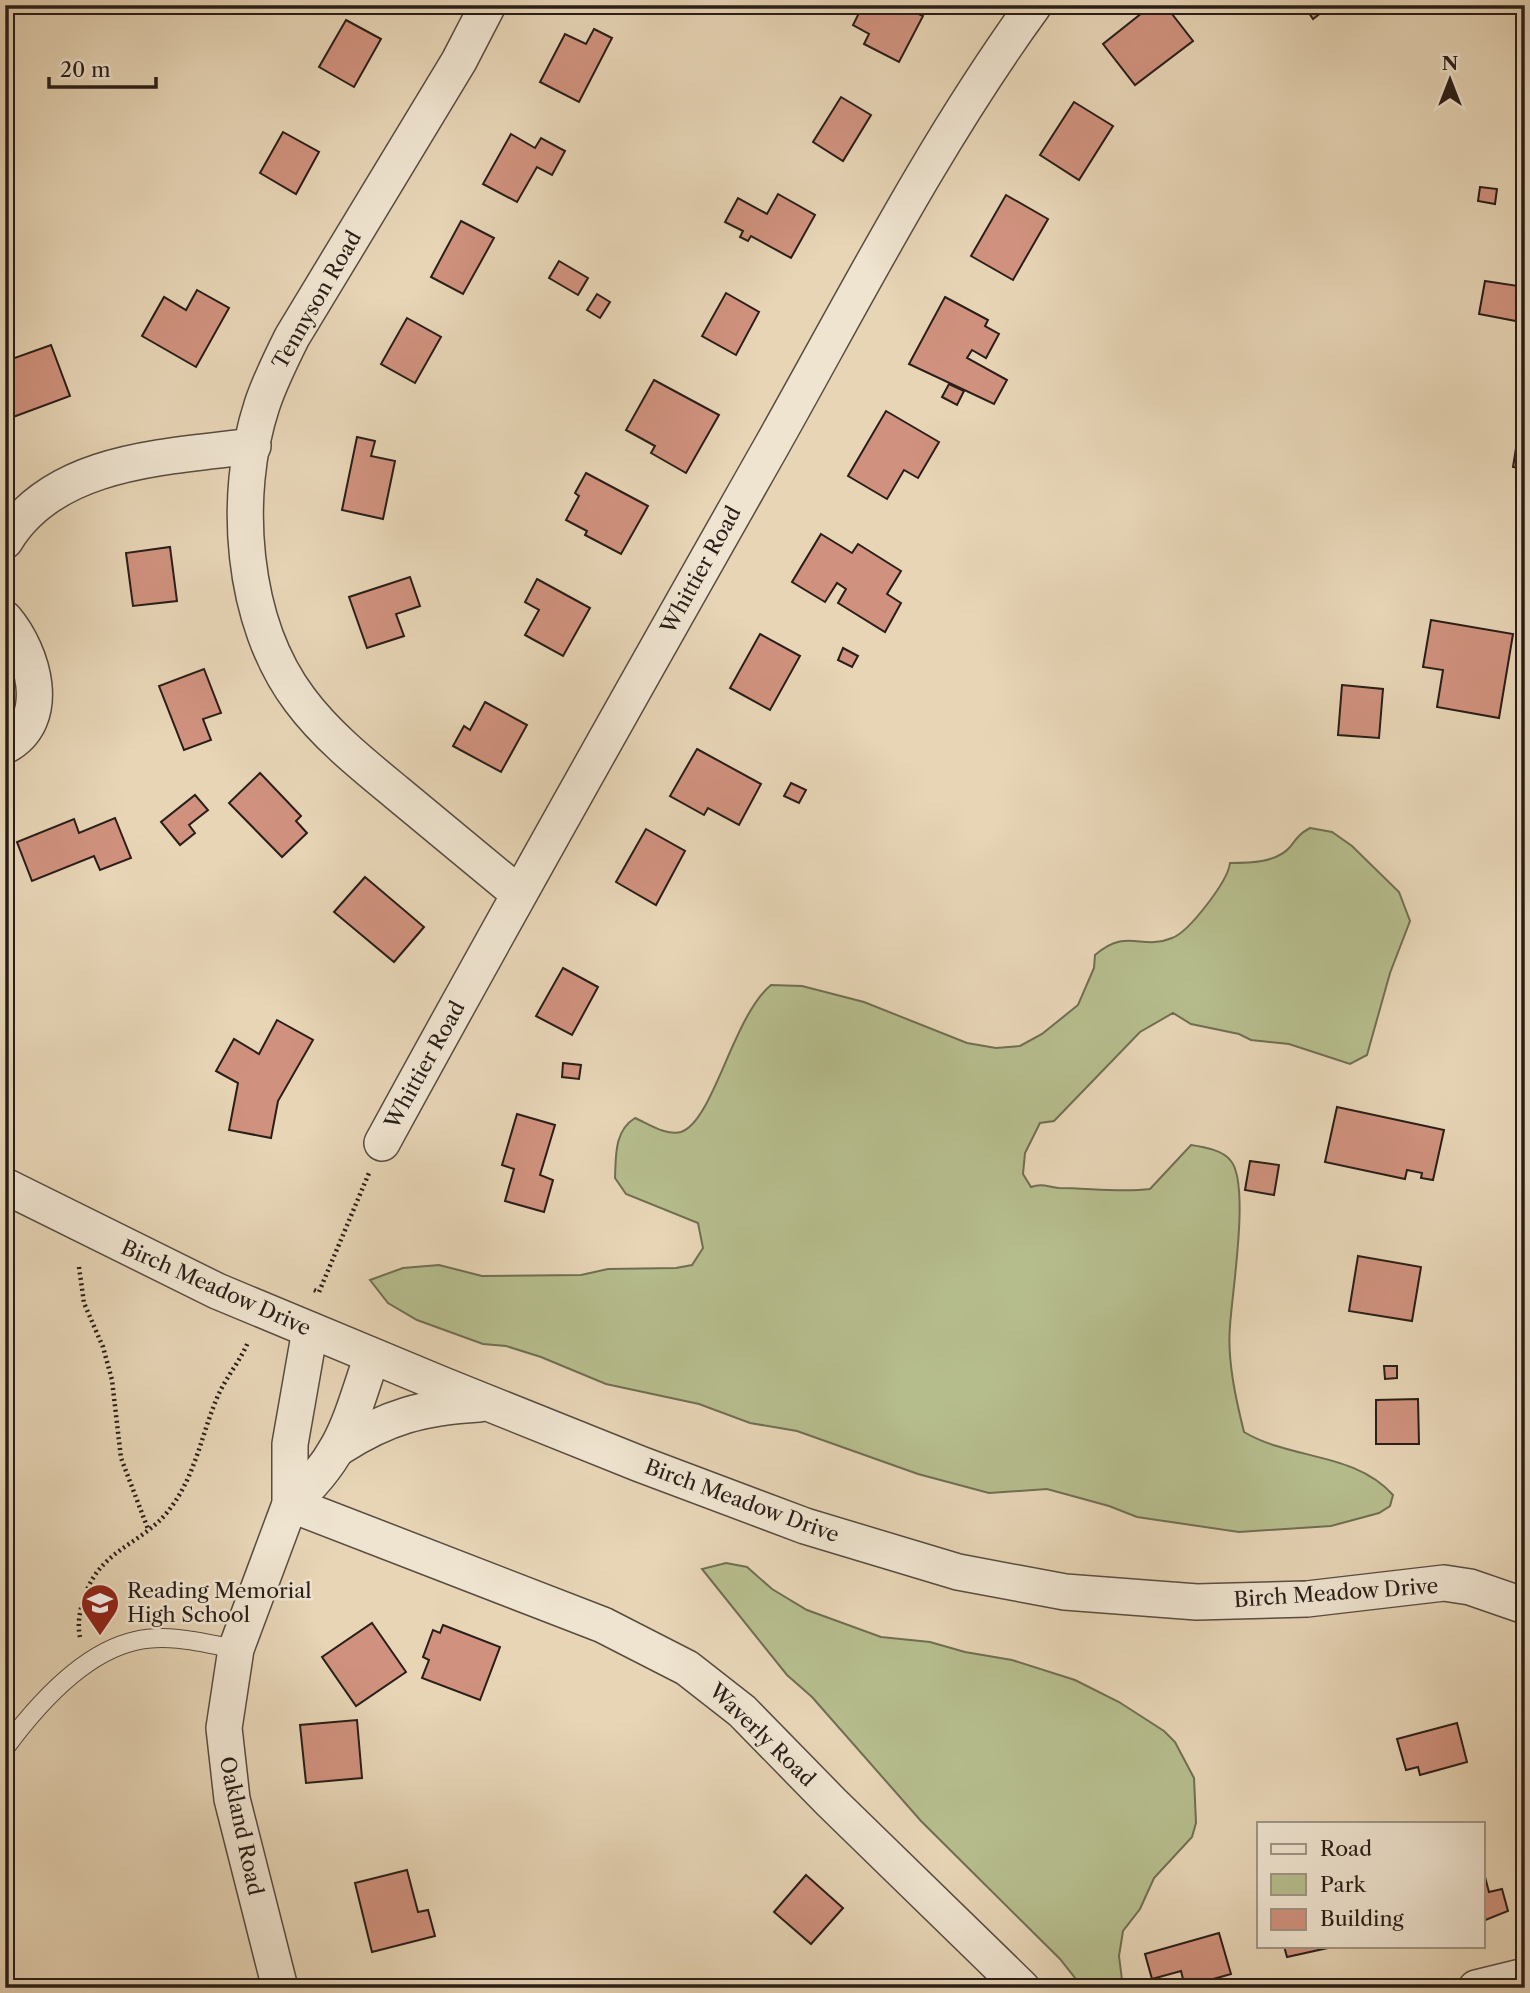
<svg xmlns="http://www.w3.org/2000/svg" width="1530" height="1993" viewBox="0 0 1530 1993" font-family="'Libre Caslon Text',serif">
  <rect width="100%" height="100%" fill="#e7d5b6"/>
  <filter id="stains"><feTurbulence type="fractalNoise" baseFrequency=".00286" numOctaves="4"/><feColorMatrix values="0 0 0 0 .2 0 0 0 0 .09 0 0 0 0 .02 0 0 0 .5 -.17"/></filter>
  <radialGradient id="worn" r=".72"><stop offset=".6" stop-color="#630" stop-opacity="0"/><stop offset="1" stop-color="#630" stop-opacity=".3"/></radialGradient>
  <g fill="#b6bd8d" stroke="#706e52" stroke-width="2">
    <path d="M1310,828l22,4 20,14 47,46 11,29 -20,52 -23,82 -17,9 -61,-20 -38,-4 -12,-6 -48,-10 -18,-11 -33,19 -86,89 -14,2 -15,30 -2,21 8,13c11,-4 17,0 28,1 30,0 61,5 91,1l41,-44c13,2 32,5 40,16 19,24 1,131 -1,165 -3,34 6,74 14,106 47,28 111,20 149,63l-3,11 -11,7 -48,13 -92,6 -102,-15 -28,-11 -62,-17 -58,4 -71,-19 -121,-43 -47,-8 -51,-19 -93,-20 -65,-27 -35,-11 -23,-2 -66,-24 -29,-17 -18,-23 33,-12 36,-3 43,11 99,-1 27,-6 68,-1 16,-3 11,-17 -5,-25 -72,-29 -11,-16c1,-22 -1,-47 20,-60 14,6 31,18 46,14 32,-10 52,-116 90,-147l31,1 62,16 103,41 29,5 24,-2 22,-12 36,-29 16,-37 1,-13c33,-28 46,-4 77,-17 17,-6 56,-57 58,-75 19,0 46,0 60,-16 7,-9 9,-13 20,-19z"/>
    <polygon points="5,1390 10,1424 5,1485"/>
    <polygon points="726,1563 747,1567 772,1589 807,1610 881,1637 930,1642 965,1652 1012,1660 1075,1680 1119,1702 1164,1731 1175,1742 1194,1778 1196,1823 1192,1837 1154,1878 1140,1909 1123,1931 1119,1956 1123,1988 1083,1988 1060,1959 921,1821 812,1697 787,1675 702,1569"/>
  </g>
  <g fill="#d0927e" stroke="#291e18" stroke-width="2">
    <polygon points="863,5 915,5 912,11 923,16 899,62 864,44 869,34 853,25"/>
    <polygon points="1152,5 1165,5 1193,41 1135,85 1103,44"/>
    <polygon points="1311,5 1331,5 1313,19 1307,10"/>
    <polygon points="346,20 381,39 354,87 319,67"/>
    <polygon points="594,29 612,38 579,102 540,82 565,34 586,44"/>
    <polygon points="841,97 871,115 843,161 813,142"/>
    <polygon points="1074,102 1113,126 1079,180 1040,155"/>
    <polygon points="283,132 319,152 296,194 260,173"/>
    <polygon points="511,134 535,148 541,138 565,151 552,175 537,167 517,202 483,184"/>
    <polygon points="1480,187 1497,189 1495,204 1478,201"/>
    <polygon points="778,194 815,215 791,258 751,236 748,241 740,237 743,231 725,222 738,198 767,214"/>
    <polygon points="1006,195 1048,219 1013,280 971,256"/>
    <polygon points="461,221 494,238 463,294 431,277"/>
    <polygon points="559,261 588,278 578,295 549,278"/>
    <polygon points="1485,281 1525,287 1521,322 1479,314"/>
    <polygon points="197,290 229,308 196,367 142,336 164,297 186,310"/>
    <polygon points="726,293 759,312 736,355 702,336"/>
    <polygon points="597,294 610,302 600,318 587,310"/>
    <polygon points="945,297 988,320 985,326 999,334 986,358 972,350 967,358 1007,380 994,404 909,364"/>
    <polygon points="407,318 441,337 415,383 381,364"/>
    <polygon points="51,345 70,396 5,420 5,371 10,370 6,361"/>
    <polygon points="654,380 719,415 686,473 651,453 655,446 626,430"/>
    <polygon points="949,384 964,391 957,405 942,397"/>
    <polygon points="886,411 939,442 918,478 904,470 887,499 848,476"/>
    <polygon points="357,437 375,441 371,456 395,461 383,519 342,510"/>
    <polygon points="1516,448 1525,449 1525,469 1513,467"/>
    <polygon points="586,473 648,506 621,554 585,535 587,531 566,520 579,496 575,493"/>
    <polygon points="821,534 852,553 858,544 901,571 887,594 901,603 885,632 838,603 846,589 837,583 825,602 792,582"/>
    <polygon points="170,547 177,601 133,606 126,553"/>
    <polygon points="410,577 420,606 396,614 404,636 367,648 349,597"/>
    <polygon points="537,579 590,608 563,656 525,635 539,610 525,602"/>
    <polygon points="1431,620 1513,634 1499,718 1437,707 1443,670 1423,667"/>
    <polygon points="760,634 800,656 770,710 730,688"/>
    <polygon points="843,648 858,656 852,667 838,660"/>
    <polygon points="204,669 221,713 203,719 211,740 184,750 159,686"/>
    <polygon points="1342,685 1383,689 1379,738 1338,735"/>
    <polygon points="485,702 527,725 501,772 453,746 464,726 470,730"/>
    <polygon points="697,749 761,784 739,825 708,808 704,815 670,796"/>
    <polygon points="260,773 301,816 296,821 307,833 282,857 229,803"/>
    <polygon points="791,783 806,790 799,803 784,796"/>
    <polygon points="195,795 208,810 189,825 195,833 180,845 161,822"/>
    <polygon points="115,818 131,858 100,870 94,856 32,881 17,842 74,819 79,833"/>
    <polygon points="646,829 685,851 656,905 616,882"/>
    <polygon points="365,877 424,927 394,962 334,912"/>
    <polygon points="563,968 598,987 572,1035 536,1016"/>
    <polygon points="277,1020 313,1040 278,1101 271,1138 229,1130 238,1083 216,1071 234,1039 259,1054"/>
    <polygon points="563,1063 581,1065 579,1079 562,1077"/>
    <polygon points="1337,1107 1444,1130 1433,1180 1421,1178 1422,1173 1407,1170 1405,1179 1325,1162"/>
    <polygon points="517,1114 555,1125 540,1175 553,1180 544,1212 505,1201 514,1169 502,1165"/>
    <polygon points="1250,1161 1279,1165 1274,1195 1245,1190"/>
    <polygon points="1358,1256 1421,1267 1412,1321 1349,1311"/>
    <polygon points="1384,1366 1397,1366 1397,1378 1385,1379"/>
    <polygon points="1418,1399 1419,1444 1376,1444 1376,1400"/>
    <polygon points="372,1623 406,1672 356,1706 322,1657"/>
    <polygon points="443,1625 500,1647 480,1700 422,1678 429,1660 423,1657 433,1630 440,1633"/>
    <polygon points="357,1720 362,1778 306,1783 300,1725"/>
    <polygon points="1457,1723 1467,1762 1420,1775 1418,1767 1406,1770 1397,1739"/>
    <polygon points="407,1870 418,1912 428,1910 435,1936 372,1952 355,1883"/>
    <polygon points="806,1875 843,1908 811,1944 774,1912"/>
    <polygon points="1485,1877 1489,1892 1502,1889 1508,1911 1483,1921"/>
    <polygon points="1219,1933 1231,1974 1185,1987 1181,1971 1152,1979 1145,1954"/>
    <polygon points="1284,1946 1337,1946 1287,1957"/>
  </g>
  <g fill="none" stroke-linecap="round" stroke-linejoin="round">
    <defs>
      <path id="lane" d="M5,1748c31,-42 77,-95 130,-107 33,-8 69,2 101,8"/>
      <g id="street">
        <path d="M488,5l-29,56 -167,276c-11,22 -22,44 -30,68 -30,91 -21,217 38,295 26,35 62,64 96,92 40,33 81,67 122,101"/>
        <path d="M5,541c49,-82 163,-84 248,-95"/>
        <path d="M5,619c28,33 49,101 0,127"/>
        <path d="M382,1143c127,-233 258,-465 389,-696 84,-149 162,-303 263,-442"/>
        <polyline points="5,1186 217,1291 443,1385 640,1464 805,1526 958,1572 1065,1592 1197,1602 1307,1599 1444,1583 1470,1587 1525,1606"/>
        <path d="M340,1447c47,-30 83,-40 139,-43"/>
        <polyline points="290,1504 603,1625 687,1668 742,1711 831,1802 1022,1988"/>
        <path d="M290,1504c54,-47 60,-84 82,-148"/>
        <polyline points="280,1988 232,1799 224,1728 236,1649 290,1504 290,1444 310,1330"/>
        <polyline points="1476,1988 1525,1976"/>
      </g>
    </defs>
    <use href="#lane" stroke="#584c40" stroke-width="20"/>
    <use href="#street" stroke="#584c40" stroke-width="38"/>
    <g stroke="#291e18" stroke-width="4.5" stroke-dasharray="2 3.5" stroke-linecap="butt">
      <polyline points="79,1267 84,1303 103,1347 112,1380 121,1458 148,1529"/>
      <polyline points="314,1290 319,1292 369,1173"/>
      <path d="M80,1637c-3,-14 0,-28 5,-42 16,-46 58,-51 84,-85 26,-33 32,-74 48,-112 8,-20 23,-36 31,-56"/>
    </g>
    <use href="#lane" stroke="#efe4d0" stroke-width="18"/>
    <use href="#street" stroke="#efe4d0" stroke-width="35"/>
  </g>
  <defs>
    <symbol id="school-pin" viewBox="-11 -11 22 30"><path d="M0 17L-7.5 6A9.5 9.5 0 1 1 7.5 6Z" fill="#8f2418" stroke="#efe4d0"/><path d="M0-5L7-2L0 1L-7-2ZM-4 1L0 2.5L4 1V4Q0 6-4 4Z" fill="#fff"/></symbol>
  </defs>
  <g fill-rule="evenodd">
    <use href="#school-pin" x="78" y="1581" width="44" height="60"/>
  </g>
  <g text-anchor="middle" stroke-width="5" stroke-linejoin="round" paint-order="stroke">
    <g font-size="21" fill="#291e18" stroke="#efe4d0">
      <text transform="translate(317 300) rotate(-60)" y="7">Tennyson Road</text>
      <text transform="translate(701 570) rotate(-61)" y="7">Whittier Road</text>
      <text transform="translate(425 1065) rotate(-61)" y="7">Whittier Road</text>
      <text transform="translate(216 1288) rotate(24)" y="7">Birch Meadow Drive</text>
      <text transform="translate(742 1501) rotate(20)" y="7">Birch Meadow Drive</text>
      <text transform="translate(1336 1593) rotate(-4)" y="7">Birch Meadow Drive</text>
      <text transform="translate(762 1735) rotate(44)" y="7">Waverly Road</text>
      <text transform="translate(241 1826) rotate(78)" y="7">Oakland Road</text>
    </g>
    <g font-size="21" fill="#291e18" stroke="#efe4d0" text-anchor="start">
      <text x="127" y="1598">Reading Memorial<tspan x="127" dy="24">High School</tspan></text>
    </g>
  </g>
  <rect width="1530" height="1993" fill="none" stroke="#e7d5b6" stroke-width="28"/>
  <rect x="7" y="7" width="1516" height="1979" fill="none" stroke="#291e18" stroke-width="3.5"/>
  <rect x="14" y="14" width="1502" height="1965" fill="none" stroke="#291e18" stroke-width="2"/>
  <rect x="1257" y="1822" width="228" height="126" fill="#efe4d0" stroke="#a09586" stroke-width="2"/>
  <rect x="1271" y="1844" width="35" height="10" fill="#efe4d0" stroke="#a09586" stroke-width="2"/>
  <text x="1320" y="1856" font-size="21" fill="#291e18">Road</text>
  <rect x="1271" y="1874" width="35" height="21" fill="#b6bd8d" stroke="#a09586" stroke-width="2"/>
  <text x="1320" y="1892" font-size="21" fill="#291e18">Park</text>
  <rect x="1271" y="1909" width="35" height="21" fill="#d0927e" stroke="#a09586" stroke-width="2"/>
  <text x="1320" y="1926" font-size="21" fill="#291e18">Building</text>
  <g transform="translate(1450 80)" stroke="#efe4d0" stroke-width="5" paint-order="stroke">
  <path d="M0-5L12 26L0 18L-12 26Z" fill="#291e18"/>
  <text y="-10" font-size="19" font-weight="bold" text-anchor="middle" fill="#291e18">N</text>
  </g>
  <path d="M49 77v10h107v-10" fill="none" stroke="#291e18" stroke-width="3.5"/>
  <text x="60" y="77" font-size="21" fill="#291e18" stroke="#efe4d0" stroke-width="5" paint-order="stroke">20 m</text>
  <rect width="100%" height="100%" filter="url(#stains)"/>
  <rect width="100%" height="100%" fill="url(#worn)"/>
</svg>
